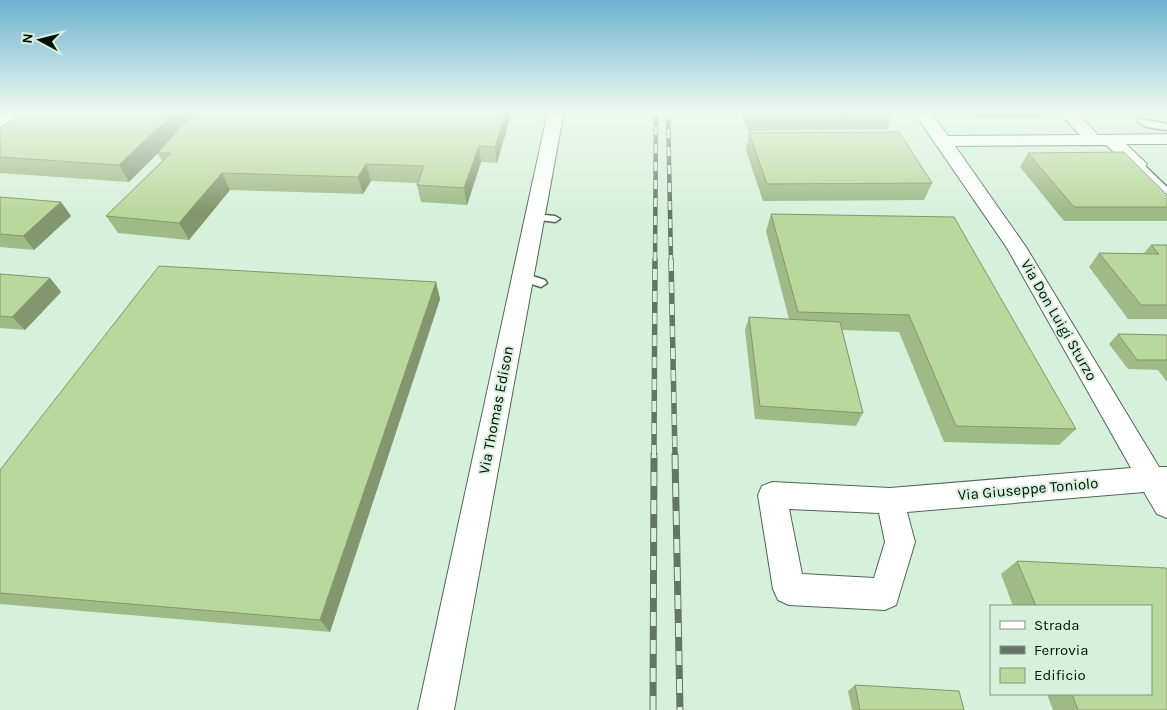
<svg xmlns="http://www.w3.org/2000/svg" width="1167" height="710" viewBox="0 0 1167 710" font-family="Karla,sans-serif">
  <rect width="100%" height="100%" fill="#d6f1db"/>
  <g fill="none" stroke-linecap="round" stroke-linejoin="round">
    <defs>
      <g id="service">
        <polygon points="1138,118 1167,124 1167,130 1147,127 1138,122"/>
        <polygon points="1138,161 1141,162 1167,187 1167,195 1164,194 1135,166 1133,164"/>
        <polygon points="535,214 555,216 560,219 555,222 531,219 531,215"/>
        <polygon points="523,273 545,280 547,283 541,287 519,280 517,277 519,274"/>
      </g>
      <g id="minor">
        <polygon points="548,111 564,111 454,710 418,710"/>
        <path d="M913,111h16l19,25 132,-1 -22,-24h17l23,24 69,-1v10h-41l21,20 -3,4c-15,4 -27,-14 -38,-23l-151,1 71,101 133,220h8v51l-10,-4 -13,-22 -237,20 8,30 -19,63 -11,5 -96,-5 -11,-5 -5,-11 -15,-94 4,-9 10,-4 118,6 241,-20 -124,-220zM789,509l90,4 6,29 -11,36 -72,-4z"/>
      </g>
      <polygon id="tertiary" points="5,111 25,111 7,127 0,129 0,114"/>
    </defs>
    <use href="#service" stroke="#4f6754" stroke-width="3"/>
    <use href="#minor" stroke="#4f6754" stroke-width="2"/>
    <use href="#tertiary" stroke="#4f6754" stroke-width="2"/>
    <use href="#service" fill="#fff" fill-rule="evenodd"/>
    <use href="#minor" fill="#fff" fill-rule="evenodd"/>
    <use href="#tertiary" fill="#fff" fill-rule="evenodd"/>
    <defs>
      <g id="rail-far2">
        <polyline points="668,111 671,261"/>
        <polyline points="655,261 656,111"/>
      </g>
      <g id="rail-far1">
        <polyline points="671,260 675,456"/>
        <polyline points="654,456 655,260"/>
      </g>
      <g id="rail">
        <polyline points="675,455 680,710"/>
        <polyline points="653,710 654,455"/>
      </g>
    </defs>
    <use href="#rail-far2" stroke="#647567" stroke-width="4.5"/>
    <use href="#rail-far1" stroke="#647567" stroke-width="5.5"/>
    <use href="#rail" stroke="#647567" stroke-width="7"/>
    <use href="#rail-far2" stroke="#d6f1db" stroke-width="3" stroke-dasharray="9" stroke-linecap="butt"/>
    <use href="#rail-far1" stroke="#d6f1db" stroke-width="4" stroke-dasharray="11" stroke-linecap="butt"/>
    <use href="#rail" stroke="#d6f1db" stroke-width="5" stroke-dasharray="14" stroke-linecap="butt"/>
  </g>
  <g fill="#9fba86">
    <polygon points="196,111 512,111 497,163 481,162 467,205 421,202 417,185 418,183 371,181 363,194 230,190 189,240 118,233 106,216 162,161 158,153 129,182 0,173 0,128"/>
    <polygon points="740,111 891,111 893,113 887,129 748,131"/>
    <polygon points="970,111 1045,111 1041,118 975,118"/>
    <polygon points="1108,111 1167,111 1167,116 1129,116"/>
    <polygon points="749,133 932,183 924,200 763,201 746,150"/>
    <polygon points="1028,153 1167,195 1167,221 1064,221 1020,167"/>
    <polygon points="0,197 61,202 71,216 34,250 0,247"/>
    <polygon points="771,214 1076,429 1059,445 944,442 899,332 842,330 863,413 856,426 755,419 745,330 749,317 789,319 766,231"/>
    <polygon points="1151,245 1167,245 1167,319 1128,319 1089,267 1099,253 1144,253"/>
    <polygon points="0,274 50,278 61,292 25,330 0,328"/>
    <polygon points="436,282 440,299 330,632 0,604 0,470"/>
    <polygon points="1118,334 1167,335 1167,382 1158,370 1128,369 1109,344"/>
    <polygon points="1017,561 1166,568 1167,570 1167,710 1053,710 1047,694 1151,694 1151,606 1013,606 1001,574"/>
    <polygon points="855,685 964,710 852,710 848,691"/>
  </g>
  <g fill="#82976d">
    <polygon points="176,111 196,111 197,114 129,182 119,165"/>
    <polygon points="506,111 512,111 497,163 495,147"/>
    <polygon points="479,146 481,162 467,205 464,188"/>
    <polygon points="366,164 371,181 363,194 358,177"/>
    <polygon points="222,173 230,190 189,240 179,223"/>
    <polygon points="61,202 71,216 34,250 23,236"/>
    <polygon points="50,278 61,292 25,330 12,317"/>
    <polygon points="436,282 440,299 330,632 320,620"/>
  </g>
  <g fill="#b9d89c" stroke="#82976d">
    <polygon points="24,111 176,111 119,165 0,157 0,128"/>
    <polygon points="196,111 506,111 495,147 479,146 464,188 417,185 424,166 366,164 358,177 222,173 179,223 106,216 171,153 157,153"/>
    <polygon points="750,111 891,111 893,113 752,115"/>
    <polygon points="899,132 932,183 767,184 749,133"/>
    <polygon points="1124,152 1167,195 1167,207 1074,207 1028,153"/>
    <polygon points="0,197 61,202 23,236 0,234"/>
    <polygon points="771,214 954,217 1076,429 956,426 909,315 798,312"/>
    <polygon points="1151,245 1167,245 1167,305 1141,305 1099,253 1159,254"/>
    <polygon points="159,266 436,282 320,620 0,593 0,470"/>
    <polygon points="0,274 50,278 12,317 0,316"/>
    <polygon points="749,317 840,322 863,413 760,406"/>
    <polygon points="1118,334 1167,335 1167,360 1137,360"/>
    <polygon points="1017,561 1166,568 1167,570 1167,710 1078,710 1072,694 1151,694 1151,606 1036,606"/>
    <polygon points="855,685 959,691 964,710 860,710"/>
  </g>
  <linearGradient id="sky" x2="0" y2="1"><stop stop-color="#6db2d0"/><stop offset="0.53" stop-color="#edf9ef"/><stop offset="1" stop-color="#edf9ef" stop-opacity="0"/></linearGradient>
  <rect width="1167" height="210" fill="url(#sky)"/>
  <g text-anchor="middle" stroke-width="4" stroke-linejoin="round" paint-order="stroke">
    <g font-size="15" fill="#050e07" stroke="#d6f1db">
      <text transform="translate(1059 320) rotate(60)" y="5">Via Don Luigi Sturzo</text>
      <text transform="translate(496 410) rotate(-79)" y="5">Via Thomas Edison</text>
      <text transform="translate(1028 489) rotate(-5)" y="5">Via Giuseppe Toniolo</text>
    </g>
  </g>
  <rect x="990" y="605" width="162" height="90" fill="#d6f1db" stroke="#829686"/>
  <rect x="1000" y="621" width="25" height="8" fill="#ffffff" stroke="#829686"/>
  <text x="1034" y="630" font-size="15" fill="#050e07">Strada</text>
  <rect x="1000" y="646" width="25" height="8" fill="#647567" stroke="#829686"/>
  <text x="1034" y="655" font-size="15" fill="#050e07">Ferrovia</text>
  <rect x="1000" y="668" width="25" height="15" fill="#b9d89c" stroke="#829686"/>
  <text x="1034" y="680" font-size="15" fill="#050e07">Edificio</text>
  <g transform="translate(40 40) rotate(277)" stroke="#d6f1db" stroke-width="4" paint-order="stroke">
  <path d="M0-4L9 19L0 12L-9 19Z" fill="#050e07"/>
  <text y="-8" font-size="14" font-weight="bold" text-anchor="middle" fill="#050e07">N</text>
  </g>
</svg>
